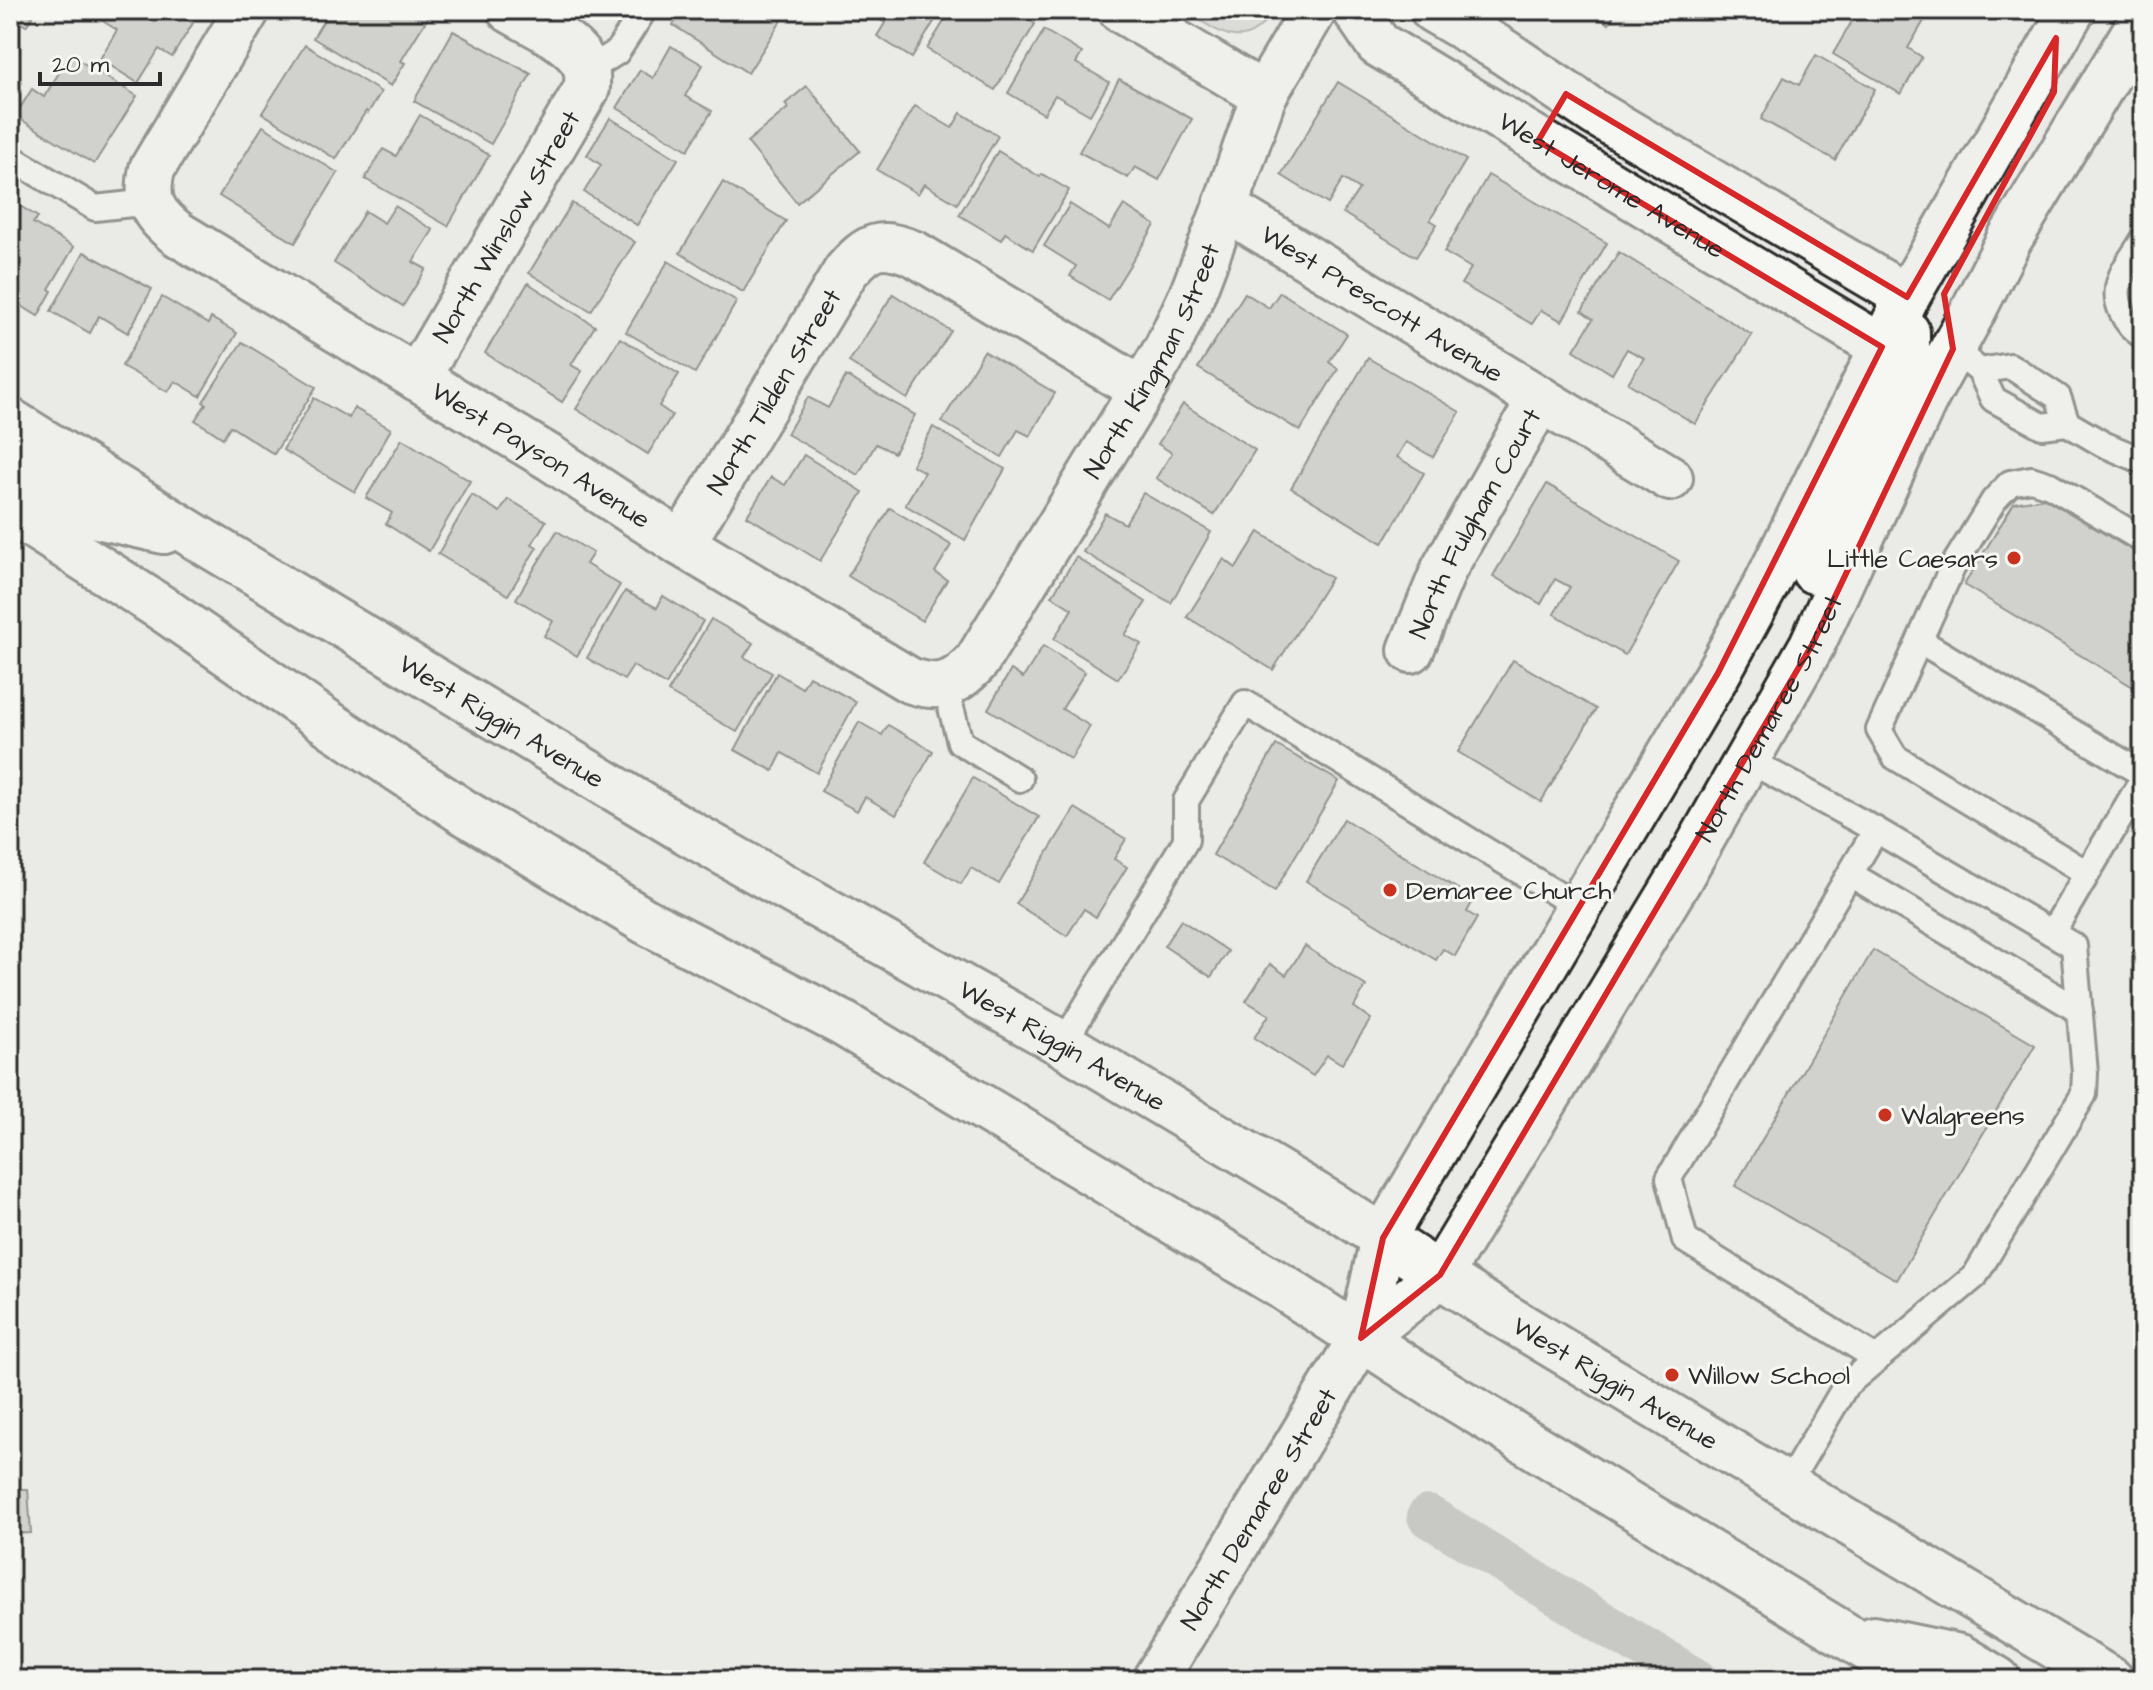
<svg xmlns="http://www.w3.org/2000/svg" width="2153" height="1690" viewBox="0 0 2153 1690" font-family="'Architects Daughter',sans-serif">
  <rect width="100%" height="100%" fill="#eaeae6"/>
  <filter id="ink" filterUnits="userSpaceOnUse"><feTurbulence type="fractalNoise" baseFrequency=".0125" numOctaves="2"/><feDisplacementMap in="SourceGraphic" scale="16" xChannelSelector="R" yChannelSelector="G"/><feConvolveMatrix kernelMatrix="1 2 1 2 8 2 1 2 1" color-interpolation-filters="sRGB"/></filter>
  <g filter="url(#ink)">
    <path fill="#cacac7" stroke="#7a7a79" stroke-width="2" d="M1184,10h89c-28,47 -55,21 -89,0z"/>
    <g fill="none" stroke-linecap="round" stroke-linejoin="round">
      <polyline stroke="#a1a19e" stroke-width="42" points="1428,1516 1697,1680"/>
    </g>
    <g fill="#b4b4b1" stroke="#2b2b2b" stroke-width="2">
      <polygon points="10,10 37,10 26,26 10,16"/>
      <polygon points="102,10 172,10 193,23 172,57 159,49 138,83 100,59 117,30 98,18"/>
      <polygon points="330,10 423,10 430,14 401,61 405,63 391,86 313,38"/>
      <polygon points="683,10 788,10 748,73 673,25"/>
      <polygon points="865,10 941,10 912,58 877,36 885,23"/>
      <polygon points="951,10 1011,10 1035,24 995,90 927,49"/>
      <polygon points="1586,10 1617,10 1609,24"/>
      <polygon points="1835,10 1922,10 1928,14 1908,48 1922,57 1901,94 1833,54 1852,21"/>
      <polygon points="1044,30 1082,53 1076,63 1109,82 1090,115 1055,95 1044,114 1008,93"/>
      <polygon points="453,31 531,74 491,144 414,101"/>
      <polygon points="305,45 381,92 368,113 366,111 336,159 262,113"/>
      <polygon points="671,46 703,65 685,96 712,111 688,150 617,108 640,70 653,78"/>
      <polygon points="70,55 137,96 94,164 15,116 32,89 44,97"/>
      <polygon points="1816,55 1875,89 1835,160 1761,119 1784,77 1799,85"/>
      <polygon points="1119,79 1192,119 1159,180 1135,167 1128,178 1079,152"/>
      <polygon points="1338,82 1466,160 1430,220 1437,224 1416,257 1343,213 1359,189 1343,179 1328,204 1281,175"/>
      <polygon points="807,86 860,151 797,203 747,142 788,108 785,104"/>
      <polygon points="915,106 952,128 961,113 998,136 957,204 924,184 918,194 877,170"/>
      <polygon points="420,115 489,155 448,226 365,179 383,149 396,156"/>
      <polygon points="610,118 678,159 637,225 584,192 601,165 587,155"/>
      <polygon points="263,126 338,173 295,243 219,196"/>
      <polygon points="998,151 1040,177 1042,174 1069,190 1033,250 1005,233 1001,240 959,215"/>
      <polygon points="1488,175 1607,243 1562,321 1541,310 1532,324 1461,284 1471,268 1444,252"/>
      <polygon points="723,182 786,221 743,292 680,253"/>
      <polygon points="10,200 38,217 33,223 74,247 49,289 52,291 38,316 10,299"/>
      <polygon points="572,203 635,242 591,311 529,273"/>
      <polygon points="1070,204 1109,229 1124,205 1155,225 1108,300 1070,276 1076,266 1044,246"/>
      <polygon points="395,206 433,230 413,262 426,269 403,306 334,263 365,211 384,223"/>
      <polygon points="84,252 152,289 128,333 99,316 90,333 51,311"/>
      <polygon points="1619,252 1752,335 1695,424 1628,383 1644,358 1627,349 1612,374 1574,350 1593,319 1582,311"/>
      <polygon points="668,261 737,301 695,373 626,332"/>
      <polygon points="528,283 595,326 571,365 582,371 562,402 485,353"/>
      <polygon points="1280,292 1347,334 1329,362 1338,369 1300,431 1198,368 1245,293 1269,308"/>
      <polygon points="893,294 951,331 907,399 849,362"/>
      <polygon points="162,297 208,324 211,318 237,333 200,396 175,381 168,392 122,366"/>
      <polygon points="620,338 679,374 659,406 672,415 648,454 576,409"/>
      <polygon points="242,342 316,387 274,454 230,426 223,438 195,420 206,404 203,402"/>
      <polygon points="984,351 1055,393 1030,436 1018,430 1002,457 942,422"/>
      <polygon points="1368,358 1460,412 1433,457 1406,442 1397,457 1424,473 1383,543 1291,488"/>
      <polygon points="846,376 915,415 894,453 876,444 858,475 787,434 808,397 828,408"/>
      <polygon points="314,398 349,418 354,408 391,429 355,492 283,450"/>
      <polygon points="1183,404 1255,450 1214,515 1156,478 1172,453 1158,444"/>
      <polygon points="933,427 1005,469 965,540 905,505 924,472 912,465"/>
      <polygon points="402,439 470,481 429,551 386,524 392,513 366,498"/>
      <polygon points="804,455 863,492 820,561 747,516 771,477 785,485"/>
      <polygon points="1547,484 1679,561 1625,655 1554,614 1570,587 1555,579 1541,604 1493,576"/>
      <polygon points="1143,493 1211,532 1171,603 1083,552 1105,513 1125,524"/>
      <polygon points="472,495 500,512 508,499 546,521 532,544 537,547 508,595 438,554"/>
      <polygon points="2045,498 2143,557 2143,693 1964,585 2014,503"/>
      <polygon points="890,508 951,545 935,572 947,580 922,621 848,576"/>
      <polygon points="557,531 593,553 586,564 620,585 577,656 544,636 553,621 516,599"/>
      <polygon points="1259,532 1331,578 1273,670 1187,617 1224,559 1236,568"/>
      <polygon points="1076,557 1146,602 1125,635 1141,644 1118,679 1054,639 1072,609 1052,596"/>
      <polygon points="625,591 657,608 663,596 703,621 666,685 633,666 624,680 587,658"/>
      <polygon points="711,619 753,643 744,657 772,673 737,732 668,692"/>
      <polygon points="1043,646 1085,672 1062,709 1090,726 1071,759 988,709 1011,670 1023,678"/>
      <polygon points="1513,660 1596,709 1541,802 1458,752"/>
      <polygon points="777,673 802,688 809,676 856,702 817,773 782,753 773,771 735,750"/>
      <polygon points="859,722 882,735 888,725 933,751 896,815 865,797 857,811 821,791"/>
      <polygon points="1276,745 1339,781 1275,891 1213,855"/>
      <polygon points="973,778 1039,817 999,884 971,868 961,884 924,862"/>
      <polygon points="1075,808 1126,839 1114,859 1127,867 1096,917 1084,909 1067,936 1016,904"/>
      <polygon points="1344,819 1474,899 1467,912 1477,918 1455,956 1443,949 1436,960 1306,881"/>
      <polygon points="1181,920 1228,951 1211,977 1164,946"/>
      <polygon points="10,944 21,950 10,968"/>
      <polygon points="1305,946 1366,986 1354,1007 1371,1019 1342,1064 1327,1055 1313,1076 1254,1038 1269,1015 1246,1001 1270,964 1286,975"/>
      <polygon points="1873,950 2035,1045 1897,1280 1735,1186"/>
      <polygon points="10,1489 28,1489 31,1533 10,1534"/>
    </g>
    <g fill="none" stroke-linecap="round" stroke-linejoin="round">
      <defs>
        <g id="lane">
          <polyline points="587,71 617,52 644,10"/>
          <polyline points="10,157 95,208 150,202"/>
          <path d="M2143,240c-7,13 -19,26 -23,40 -8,21 5,45 23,56"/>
          <polyline points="1953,349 1980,371 1993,399 2042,426 2067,423 2103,444 2143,461"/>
          <polyline points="1980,371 2010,366 2058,397 2067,423"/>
          <polyline points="1920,641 2143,774"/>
          <polyline points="945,685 960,742 1020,779"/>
          <polyline points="1748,760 1876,830 2074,946 2085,1073 2084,1094 1975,1276 1846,1385 1786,1487"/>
          <polyline points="1876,830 1669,1178 1685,1240 1876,1358"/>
          <polyline points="2087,873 1895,757 1879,730 1952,568 1994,500 2010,483 2031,479 2050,485 2143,540"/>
          <polyline points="1850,874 2080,1011"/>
          <polyline points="2052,933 2143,779"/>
          <polyline points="1063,1044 1186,840 1186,801 1245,703 1580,908"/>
        </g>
        <g id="street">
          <path id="s1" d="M247,10l-95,159c-7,32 0,45 26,65l374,225 130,85 227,136c31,11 46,5 68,-19l165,-271 25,-42 25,-53 33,-87 39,-113 50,-85"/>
          <polyline points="1121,10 1264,95"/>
          <path id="s2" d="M1355,10l23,34 504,303"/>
          <polyline points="1433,10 1498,48 1595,113 1907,297"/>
          <path id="s3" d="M1225,208l445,270"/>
          <path id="s4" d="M417,378l170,-290c0,-7 1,-14 -1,-20 -9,-26 -53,-44 -76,-58"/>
          <path id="s5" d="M682,544l164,-273c24,-27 34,-31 69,-17l227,136"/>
          <path id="s6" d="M1411,650l33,-81 96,-170"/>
        </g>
        <g id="secondary">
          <path id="s7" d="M10,421l191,119 481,289 381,215 271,162 152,99 625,375"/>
          <polyline points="10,462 89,514 164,531"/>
          <polyline points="10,511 163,609 334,727 462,811 645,921 842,1023 1284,1288 1436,1387 1919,1680"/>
          <polyline points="1814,571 1855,475 1907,365 1907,332"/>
          <path id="s8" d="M1361,1338l79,-63 240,-397 132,-233 113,-246 45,-82 39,-77 134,-222"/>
          <polyline points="1873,1639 1960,1657 1998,1680"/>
          <path id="s9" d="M1155,1680l206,-342 22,-100 335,-565 48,-88 141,-288 165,-287"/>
        </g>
      </defs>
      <use href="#lane" stroke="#2b2b2b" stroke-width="30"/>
      <use href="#street" stroke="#2b2b2b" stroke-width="50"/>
      <use href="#secondary" stroke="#2b2b2b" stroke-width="50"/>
      <use href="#lane" stroke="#f6f6f2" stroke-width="24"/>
      <use href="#street" stroke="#f6f6f2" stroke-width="44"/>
      <use href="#secondary" stroke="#f6f6f2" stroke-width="44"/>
    </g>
  </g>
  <path d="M0 0H2153V1690H0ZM2056,38l-2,54 -110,202 9,55 -141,296 -372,630 -79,63 22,-100 335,-565 164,-326 -344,-206 28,-47 341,203z" fill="#eaeae6" fill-opacity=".55" fill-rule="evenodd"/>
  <path fill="none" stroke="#d62828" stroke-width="6" stroke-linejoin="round" d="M2056,38l-2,54 -110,202 9,55 -141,296 -372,630 -79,63 22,-100 335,-565 164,-326 -344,-206 28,-47 341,203z"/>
  <g fill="#c8321e" stroke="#f6f6f2" stroke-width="3">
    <circle cx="2014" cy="558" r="8"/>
    <circle cx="1390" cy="890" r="8"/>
    <circle cx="1885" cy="1115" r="8"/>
    <circle cx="1672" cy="1375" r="8"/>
  </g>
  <g text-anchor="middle" stroke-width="6" stroke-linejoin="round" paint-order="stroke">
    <g font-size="26" fill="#2b2b2b" stroke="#f6f6f2">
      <text dy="9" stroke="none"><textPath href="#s2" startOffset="314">West Jerome Avenue</textPath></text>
      <text dy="9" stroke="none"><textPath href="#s4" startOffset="176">North Winslow Street</textPath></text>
      <text dy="9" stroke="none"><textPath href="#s3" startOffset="184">West Prescott Avenue</textPath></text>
      <text dy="9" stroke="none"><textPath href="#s1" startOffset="1542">North Kingman Street</textPath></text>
      <text dy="9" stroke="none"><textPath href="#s5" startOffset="178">North Tilden Street</textPath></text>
      <text dy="9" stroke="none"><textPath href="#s1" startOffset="686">West Payson Avenue</textPath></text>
      <text dy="9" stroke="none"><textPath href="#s6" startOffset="142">North Fulgham Court</textPath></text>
      <text dy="9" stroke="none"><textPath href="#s8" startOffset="748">North Demaree Street</textPath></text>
      <text dy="9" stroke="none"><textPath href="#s7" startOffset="576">West Riggin Avenue</textPath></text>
      <text dy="9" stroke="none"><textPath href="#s7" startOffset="1224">West Riggin Avenue</textPath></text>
      <text dy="9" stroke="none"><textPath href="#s7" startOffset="1872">West Riggin Avenue</textPath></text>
      <text dy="9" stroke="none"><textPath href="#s9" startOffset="200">North Demaree Street</textPath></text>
    </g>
    <g font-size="26" fill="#2b2b2b" stroke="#f6f6f2" text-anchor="start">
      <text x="1998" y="567" text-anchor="end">Little Caesars</text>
      <text x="1406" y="899">Demaree Church</text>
      <text x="1901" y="1124">Walgreens</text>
      <text x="1688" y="1384">Willow School</text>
    </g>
  </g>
  <rect width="2153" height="1690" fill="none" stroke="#f6f6f2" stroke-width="40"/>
  <rect x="20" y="20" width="2113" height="1650" fill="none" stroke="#2b2b2b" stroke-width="3" filter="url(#ink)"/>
  <path d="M40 72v12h120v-12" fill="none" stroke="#2b2b2b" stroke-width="4"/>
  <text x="52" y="72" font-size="24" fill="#2b2b2b" stroke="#f6f6f2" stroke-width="6" paint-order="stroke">20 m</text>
</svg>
